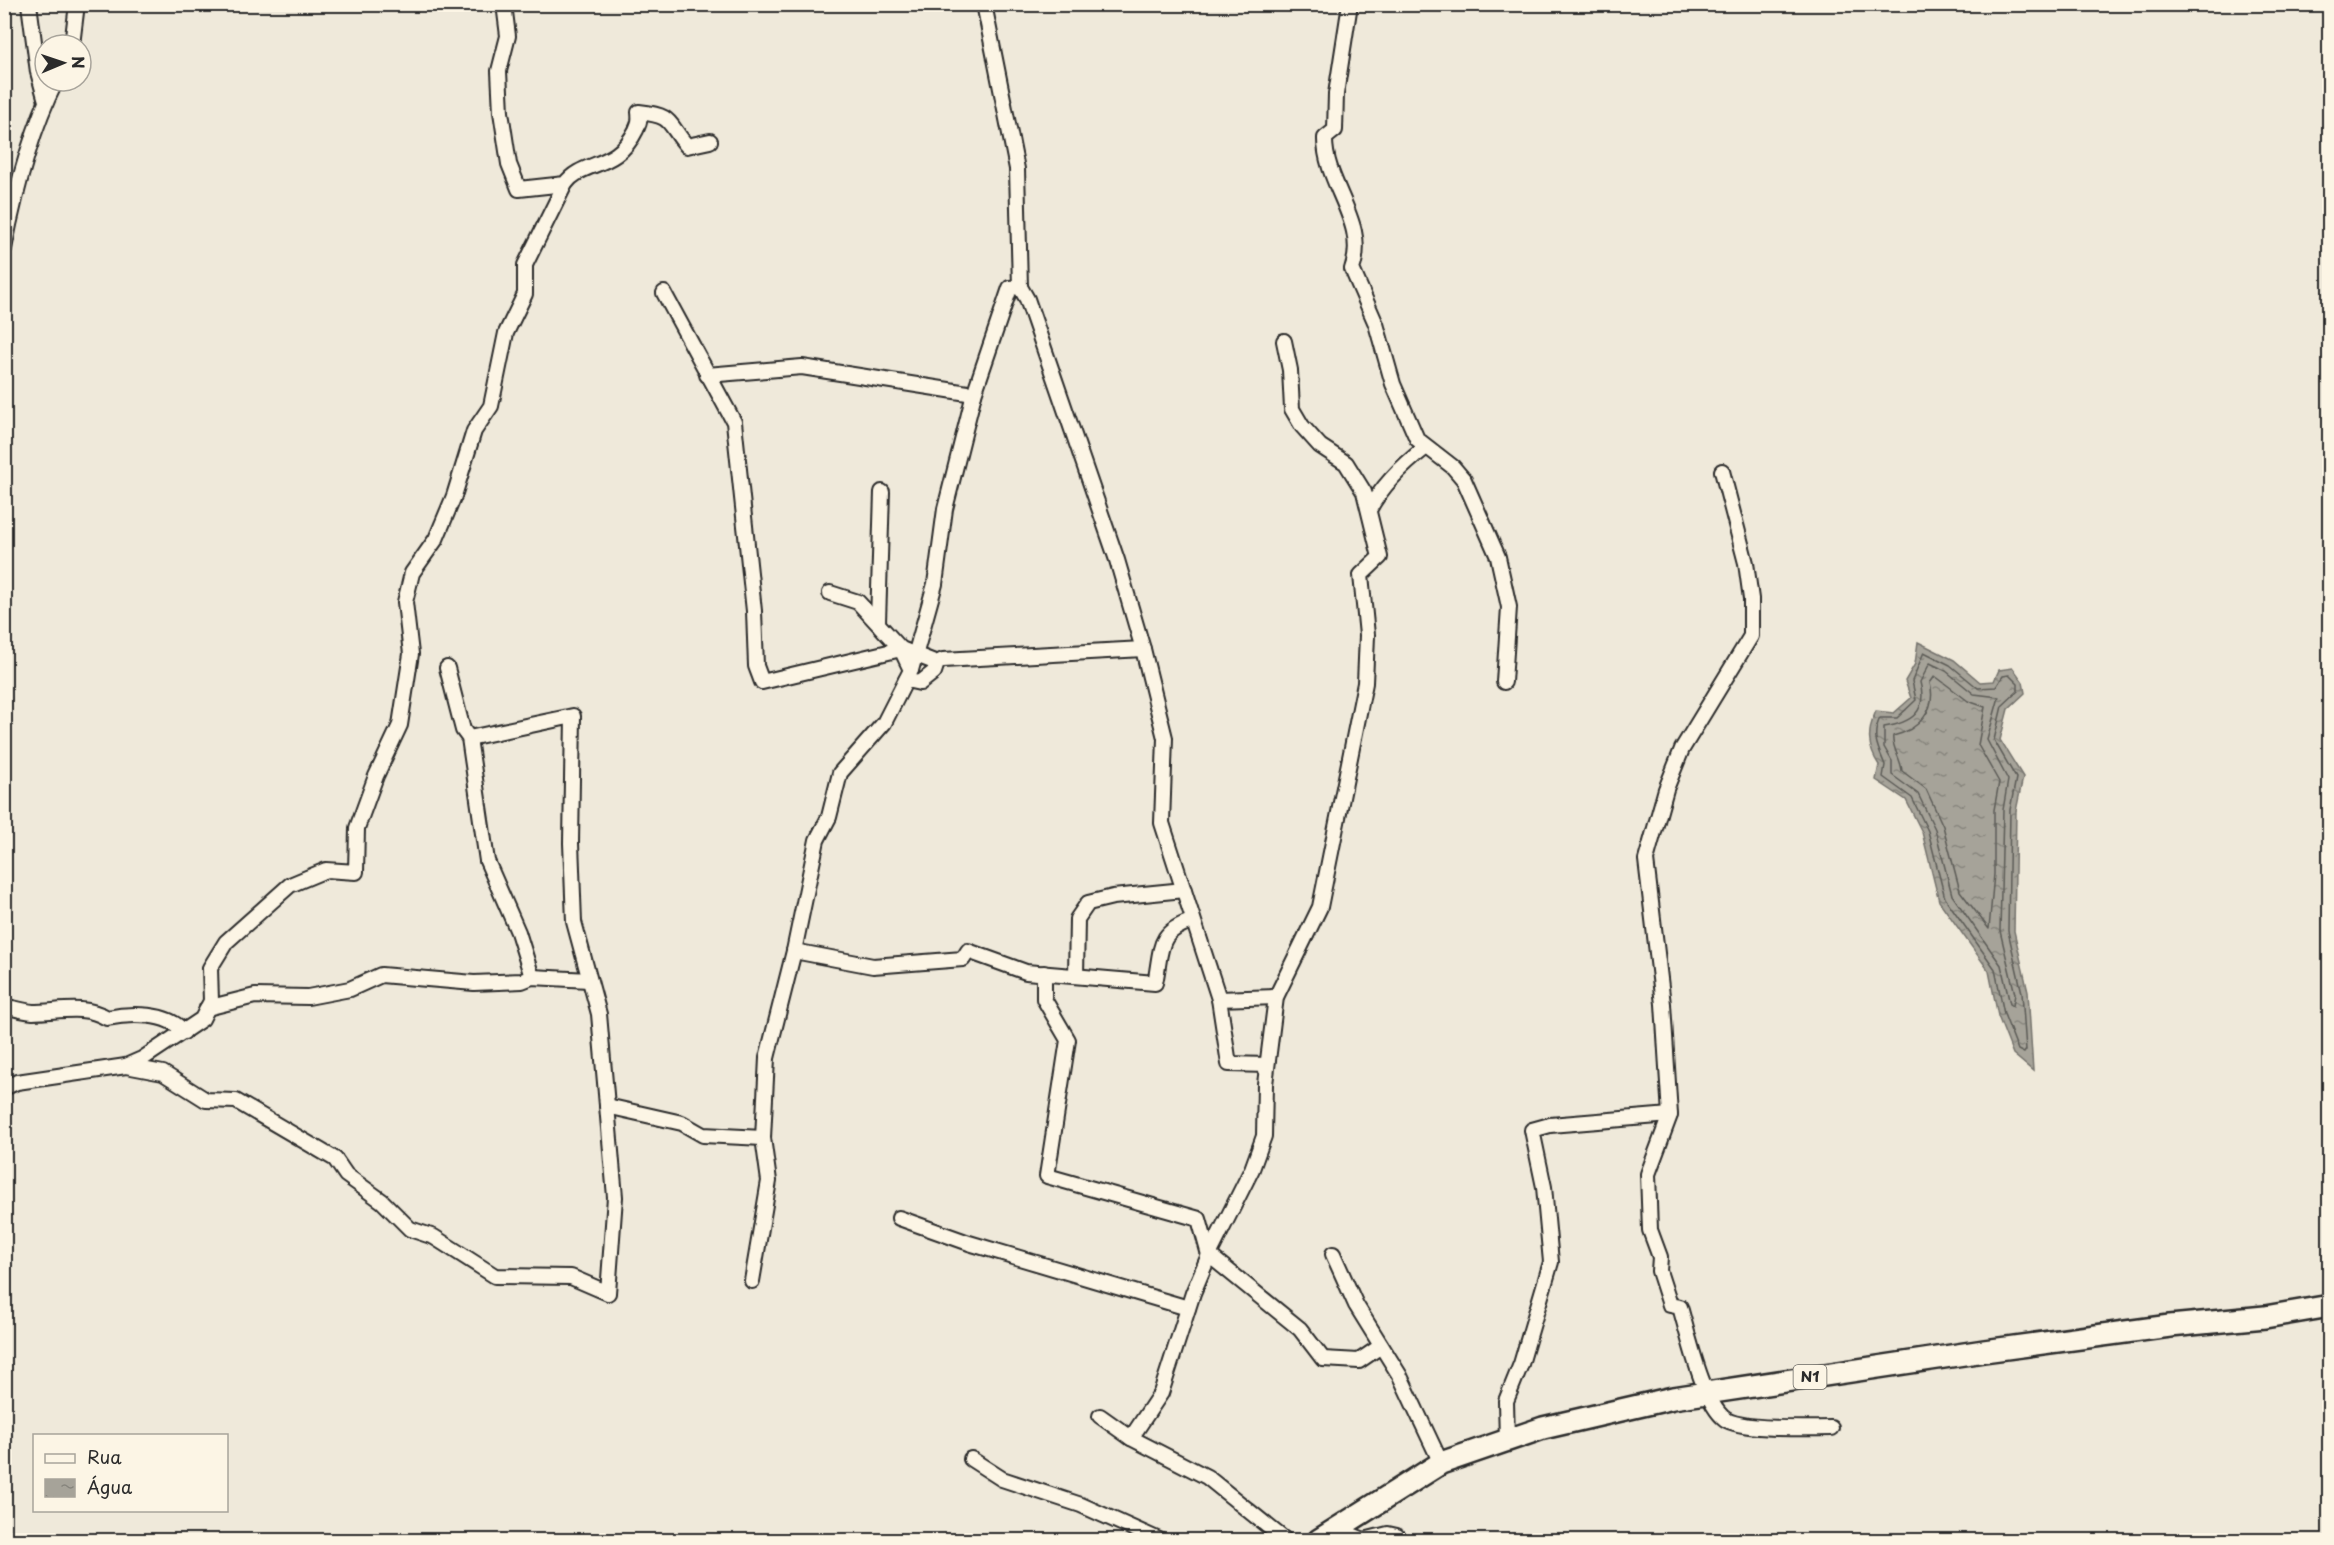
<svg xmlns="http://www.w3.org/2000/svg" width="2334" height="1545" viewBox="0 0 2334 1545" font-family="'Playpen Sans',sans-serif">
  <defs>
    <pattern id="water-ripples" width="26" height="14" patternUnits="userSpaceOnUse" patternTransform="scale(1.5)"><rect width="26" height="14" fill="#a6a399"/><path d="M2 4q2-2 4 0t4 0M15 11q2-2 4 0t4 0" fill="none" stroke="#87857d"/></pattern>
  </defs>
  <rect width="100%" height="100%" fill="#efe9da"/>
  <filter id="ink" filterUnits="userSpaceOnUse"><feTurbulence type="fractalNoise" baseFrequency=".0167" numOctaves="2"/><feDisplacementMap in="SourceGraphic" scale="12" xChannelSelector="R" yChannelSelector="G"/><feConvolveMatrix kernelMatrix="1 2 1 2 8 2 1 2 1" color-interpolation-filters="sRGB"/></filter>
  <g filter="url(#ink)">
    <path fill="url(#water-ripples)" stroke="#75736d" stroke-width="1.5" d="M1918,642l36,18 26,22 14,-1 5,-11 14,-2 10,14 2,11 -17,16 -8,31 23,37 -7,34 -2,120 14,61 5,79 -20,-17 -15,-38 -9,-45 -50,-70 -17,-69 -16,-32 -30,-20 3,-15c-12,-18 -12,-34 -3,-54l18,2 17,-15 -6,-17 10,-17z"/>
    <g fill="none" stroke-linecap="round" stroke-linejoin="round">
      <g stroke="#5c5b57" stroke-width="1.5">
        <path d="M1924,652l26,13 28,23 18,-1 7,-11 6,-1 9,9v7l-16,15 -8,34 22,38 -6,32 -2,121 14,62 4,57 -2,3 -6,-3 -14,-36 -9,-45 -50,-71 -17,-67 -16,-33 -29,-21 2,-12c-7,-17 -14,-29 -5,-47h17l19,-18 -4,-19z"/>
        <path d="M1930,663l16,8 28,23 25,3 -12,43 21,40 -5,30 -3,121 15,63 -2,12 -3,-2 -9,-39 -49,-70 -17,-66 -17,-35 -26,-19v-14l-8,-14v-20c27,-4 44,-15 36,-45z"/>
        <path d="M1935,676l33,25 17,6 -7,38 21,37 -5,28v64l-5,55 -29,-38 -17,-65 -17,-37 -24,-18c-1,-13 -11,-24 -9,-35 26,-6 44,-26 37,-53z"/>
      </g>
      <defs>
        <g id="minor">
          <polyline points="29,4 38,72 46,101"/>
          <path d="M504,4l4,32 -9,35 2,41 8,52 10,25 46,-5c18,-25 51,-13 71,-54 3,-7 4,-9 3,-18 36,4 27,10 48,34l23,-5"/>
          <polyline points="984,4 1017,169 1020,287"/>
          <path d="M1350,4l-14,90 -1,36 -10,8c-1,46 44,85 27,131l24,55 17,60 24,55 36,28 11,13 34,77 11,50 -5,75"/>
          <polyline points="72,45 77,4"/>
          <path d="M4,249c11,-56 26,-117 52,-168"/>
          <polyline points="664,293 734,422 754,611 756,666 762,682 901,649 911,670 884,723 840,773 829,817 817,840 794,951 767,1058 763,1138 769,1181 752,1281"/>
          <polyline points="707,375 802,367 974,394"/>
          <path d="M1722,471l24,92 5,36v37l-69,113 -16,40 -20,71 17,144 7,111 -22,59 2,56 10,27 -1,14 11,34 10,2c8,27 23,96 45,112 17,12 83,9 106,9"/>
          <path d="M1369,510c13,-24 34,-45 56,-62"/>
          <polyline points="830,593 858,602 901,649 937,663 943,660 1143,649"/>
          <polyline points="878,622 882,492"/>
          <polyline points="447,668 463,730 469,738 487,861 518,932 532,977"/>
          <polyline points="911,670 935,584 945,509 974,394 1010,288 1020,287 1027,299 1117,560 1143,649 1165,738 1162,823 1219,999 1229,1064 1267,1065"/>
          <polyline points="906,680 920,683 934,672 937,663"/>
          <path d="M794,951l79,15 90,-7 5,-8 58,21 129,11c7,-33 1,-51 37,-62"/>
          <polyline points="1044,973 1044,999 1068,1040 1047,1176 1199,1219 1209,1255 1300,1329 1323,1359 1359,1361 1381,1346"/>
          <polyline points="1076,976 1077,919 1088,903 1113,897 1184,890"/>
          <polyline points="1219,999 1276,997"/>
          <path d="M4,1006c10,2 19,5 29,6 25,0 51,-8 74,6 23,-5 61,-6 77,14"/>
          <polyline points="207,1008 255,996 308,997 350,989 381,975 474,983 522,981 532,977 589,980"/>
          <polyline points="126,1066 142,1059 202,1019 211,1001 210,968 226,942 290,885 326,870 356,872 357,828 376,776 400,725 411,654 405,602 412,573 436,539 454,496 474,431 491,406 506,333 525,294 525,265 565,184"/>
          <polyline points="4,1088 17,1082 126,1066 163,1073 206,1100 236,1101 335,1159 346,1175 382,1201 410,1229 434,1237 495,1276 571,1277 608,1293 615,1197 599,1014 574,922 571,843 573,716 469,738"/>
          <polyline points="607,1106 682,1123 703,1135 763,1138"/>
          <polyline points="899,1218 969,1243 1188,1308"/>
          <polyline points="1333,1254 1356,1305 1400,1376 1441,1463"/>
          <polyline points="1100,1416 1131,1438 1207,1477 1285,1540"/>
          <polyline points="1131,1438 1161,1393 1193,1293 1209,1255 1252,1169 1264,1136 1265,1084 1276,997 1320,907 1365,683 1367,635 1361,575 1380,557 1364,492 1346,463 1320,446 1302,426 1292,409 1290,370 1284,341"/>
          <polyline points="1507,1440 1506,1401 1521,1364 1551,1262 1544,1187 1532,1130 1550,1125 1670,1115"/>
          <polyline points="971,1459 1002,1479 1081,1505 1159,1540"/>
          <polyline points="1337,1529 1364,1540 1388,1534 1397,1536"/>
        </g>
        <polyline id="trunk" points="1319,1540 1441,1463 1543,1428 1673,1398 1984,1351 2170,1326 2265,1317 2330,1306"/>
      </defs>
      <use href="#minor" stroke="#2b2b2b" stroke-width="18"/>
      <use href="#trunk" stroke="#2b2b2b" stroke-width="26"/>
      <use href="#minor" stroke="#fcf5e5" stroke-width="14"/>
      <use href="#trunk" stroke="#fcf5e5" stroke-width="21"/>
    </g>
  </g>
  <g text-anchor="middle" stroke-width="4.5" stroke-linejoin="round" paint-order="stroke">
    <rect fill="#fcf5e5" stroke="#6a6863" stroke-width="1.5" x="1793.5" y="1365" width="33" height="24" rx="4.5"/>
    <g font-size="15" font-weight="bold" fill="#2b2b2b">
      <text x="1810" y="1382">N1</text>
    </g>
  </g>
  <rect width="2334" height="1545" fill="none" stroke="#fcf5e5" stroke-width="24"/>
  <rect x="12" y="12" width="2310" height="1521" fill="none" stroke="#2b2b2b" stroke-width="2" filter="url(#ink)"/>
  <rect x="33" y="1434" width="195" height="78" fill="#fcf5e5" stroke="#a8a49b" stroke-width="1.5"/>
  <rect x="45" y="1454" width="30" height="9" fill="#fcf5e5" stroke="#a8a49b" stroke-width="1.5"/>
  <text x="87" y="1464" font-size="18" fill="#2b2b2b">Rua</text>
  <rect x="45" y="1479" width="30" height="18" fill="url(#water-ripples)" stroke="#a8a49b" stroke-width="1.5"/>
  <text x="87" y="1494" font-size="18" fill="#2b2b2b">Água</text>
  <g transform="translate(63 63) rotate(88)"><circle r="28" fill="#fcf5e5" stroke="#a8a49b" stroke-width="1.5"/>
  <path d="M0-4.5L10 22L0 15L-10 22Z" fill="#2b2b2b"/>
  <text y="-9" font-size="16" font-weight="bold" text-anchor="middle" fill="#2b2b2b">N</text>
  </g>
</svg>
